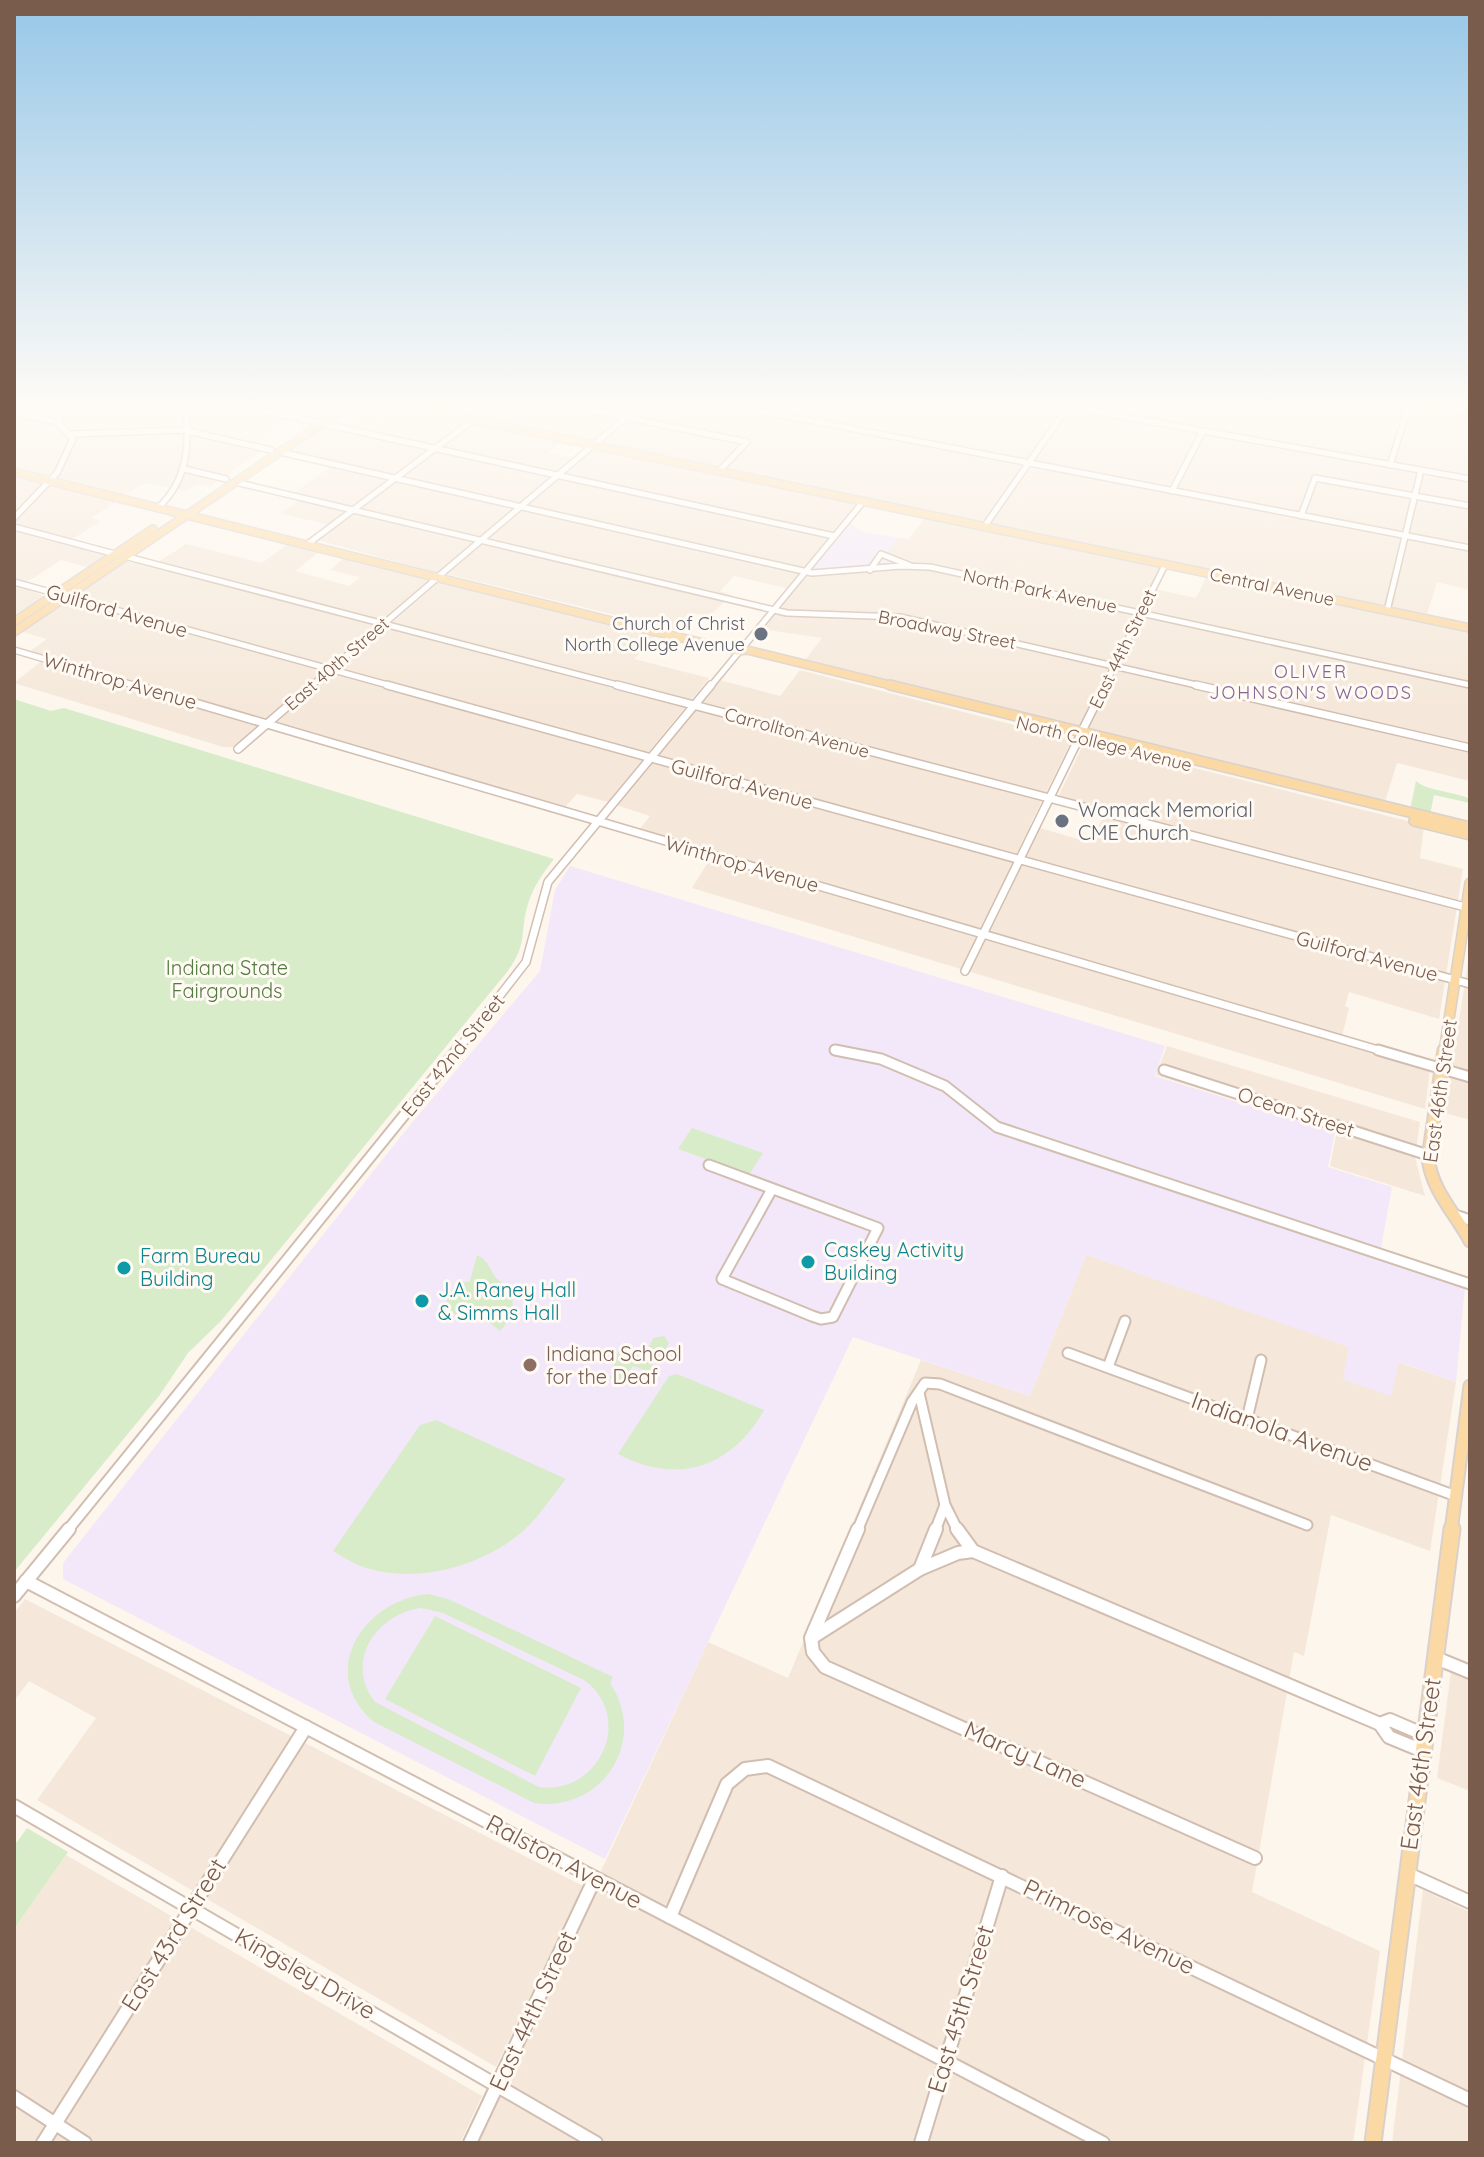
<svg xmlns="http://www.w3.org/2000/svg" width="1484" height="2157" viewBox="0 0 1484 2157" font-family="Quicksand,sans-serif">
  <rect width="100%" height="100%" fill="#fdf6ec"/>
  <g fill="#f5e8da">
    <polygon points="71,408 310,408 267,430 273,432 250,446 262,451 209,487 197,484 186,491 144,483 124,495 14,467 14,421 23,416 56,424 64,419"/>
    <polygon points="399,408 562,442 548,453 572,458 438,573 317,540 335,527 281,513 306,496 294,493 336,463 289,450 325,426 339,428 361,413 384,418"/>
    <polygon points="431,408 634,408 595,442"/>
    <polygon points="640,408 1389,408 1470,422 1470,590 1437,582 1427,614 599,443"/>
    <polygon points="595,447 858,503 786,588 734,576 720,591 732,595 709,616 692,613 677,630 447,574"/>
    <polygon points="14,476 117,501 91,518 101,521 66,543 106,555 87,567 61,560 20,586 44,596 16,614"/>
    <polygon points="926,517 1160,566 1150,588 1196,598 1207,576 1470,631 1470,781 1397,763 1384,805 803,663 822,638 760,629 808,575 826,576 908,568 912,561 887,552 899,538 908,539"/>
    <polygon points="186,544 262,563 287,545 319,552 295,571 349,586 360,577 330,570 344,558 430,580 237,747 223,747 14,683 48,656 30,651 47,639 23,632 36,621 124,561 152,566"/>
    <polygon points="440,581 657,634 634,659 709,678 608,802 577,794 563,809 275,723"/>
    <polygon points="800,670 1072,740 1030,825 1091,843 1107,809 1058,797 1085,741 1424,825 1420,858 1463,869 1439,1019 1349,992 1345,1006 1349,1008 1340,1044 1430,1070 1425,1109 692,888 715,851 639,830 650,816 616,805 719,680 780,696"/>
    <polygon points="1470,948 1470,1120 1445,1113"/>
    <polygon points="1167,1046 1420,1122 1415,1157 1425,1196 1330,1166 1337,1131 1156,1075"/>
    <polygon points="1086,1255 1456,1382 1430,1551 1331,1515 1304,1656 1294,1652 1252,1892 1380,1951 1353,2143 474,2143 708,1642 788,1678 921,1360 1030,1396"/>
    <polygon points="25,1599 583,1886 496,2067 37,1800 96,1718 29,1681 14,1701 14,1613"/>
    <polygon points="1451,1672 1470,1678 1470,1791 1437,1778"/>
    <polygon points="66,1855 482,2096 460,2143 14,2143 14,1929"/>
    <polygon points="1423,1890 1470,1912 1470,2143 1392,2143"/>
  </g>
  <g fill="#f3e8fa">
    <polygon points="851,524 863,532 899,538 885,556 892,565 812,570"/>
    <polygon points="570,866 1165,1046 1155,1076 1335,1132 1328,1167 1392,1187 1381,1248 1466,1276 1456,1382 1399,1362 1391,1396 1343,1379 1349,1347 1086,1255 1030,1396 853,1337 605,1859 63,1579 63,1563 406,1130 540,971 555,890"/>
  </g>
  <g fill="#d8ecc9" fill-rule="evenodd">
    <path d="M14,699l37,12 13,-3 490,151c-11,14 -21,28 -26,45 -9,29 1,38 -21,68l-286,349 -33,32 -29,43 -145,176z"/>
    <path d="M1416,781c11,10 37,10 54,18v4l-36,-8 -4,20 -20,-5z"/>
    <polygon points="692,1128 763,1153 749,1175 678,1149"/>
    <path d="M477,1255c11,6 11,10 17,20 2,4 5,5 9,9 16,14 10,33 -3,47l-16,-13 -19,3 -18,-12v-12l14,-14 9,-2z"/>
    <polygon points="664,1336 669,1343 660,1360 653,1362 651,1372 633,1366 620,1382 610,1378 619,1350 630,1351 640,1357 646,1355 653,1338"/>
    <path d="M677,1374l87,36c-32,57 -86,76 -146,44l51,-78z"/>
    <path d="M436,1420l130,59c-14,17 -26,37 -43,52 -40,35 -106,53 -157,37 -12,-4 -23,-11 -33,-17l87,-126z"/>
    <path d="M428,1594l20,5 165,78 -3,6c39,58 -8,130 -76,120l-160,-81c-58,-49 -11,-122 54,-128zM421,1608l22,5 141,67c51,37 16,115 -45,107l-164,-85c-31,-40 1,-88 46,-94z"/>
    <polygon points="435,1616 581,1688 535,1776 385,1699"/>
    <polygon points="27,1828 68,1852 14,1929 14,1846"/>
  </g>
  <g fill="none" stroke-linecap="round" stroke-linejoin="round">
    <defs>
      <g id="minor-far3">
        <polyline points="251,408 834,536"/>
        <polyline points="580,408 747,442 719,471"/>
        <polyline points="745,408 1470,548"/>
        <polyline points="1075,408 1470,479"/>
        <polyline points="14,413 57,422 73,439 57,473 14,518"/>
        <polyline points="57,422 65,408"/>
        <polyline points="72,434 183,430 271,450"/>
        <polyline points="280,452 812,573 901,566 930,567 1470,685"/>
        <polyline points="1390,465 1408,408"/>
        <polyline points="184,469 226,479"/>
        <polyline points="235,482 787,613 900,617 1205,687"/>
        <polyline points="1172,491 1203,431"/>
        <path d="M159,507c29,-28 30,-61 27,-99"/>
        <polyline points="1301,516 1315,478 1470,506"/>
        <polyline points="14,527 115,554"/>
        <polyline points="984,527 1067,408"/>
        <polyline points="309,543 473,420"/>
        <polyline points="124,556 625,687"/>
        <polyline points="870,570 881,554 909,565"/>
        <polyline points="440,575 637,408"/>
        <polyline points="14,582 395,687"/>
        <polyline points="1387,611 1421,470"/>
        <polyline points="14,650 140,687"/>
        <polyline points="310,687 436,579"/>
        <polyline points="710,687 863,502"/>
        <polyline points="1104,687 1165,565"/>
      </g>
      <g id="minor-far2">
        <polyline points="134,685 1385,1052"/>
        <polyline points="387,685 1470,984"/>
        <polyline points="617,685 1469,908"/>
        <polyline points="1196,685 1470,748"/>
        <polyline points="1081,733 1105,685"/>
        <polyline points="238,749 312,685"/>
        <polyline points="965,971 1079,738"/>
        <polyline points="835,1050 846,1052"/>
        <polyline points="456,1052 526,962 548,882 711,685"/>
      </g>
      <g id="minor-far1">
        <polyline points="835,1050 881,1059 945,1086 997,1127 1470,1284"/>
        <polyline points="1378,1050 1470,1077"/>
        <polyline points="1164,1070 1428,1155"/>
        <polyline points="709,1165 878,1228 833,1317 821,1319 812,1316 722,1279 772,1189"/>
        <polyline points="1455,1215 1470,1220"/>
        <polyline points="1068,1353 1456,1496"/>
        <polyline points="1108,1367 1125,1321"/>
        <polyline points="919,1393 945,1505"/>
        <polyline points="1247,1419 1261,1360"/>
        <polyline points="67,1531 457,1050"/>
        <polyline points="857,1531 912,1402 925,1383 940,1384 1307,1525"/>
        <polyline points="935,1531 945,1505 958,1531"/>
      </g>
      <g id="minor">
        <polyline points="858,1529 811,1638 813,1652 825,1667 1255,1858"/>
        <polyline points="936,1529 920,1569 958,1553 973,1551 957,1529"/>
        <polyline points="973,1551 1380,1724"/>
        <polyline points="26,1581 1103,2143"/>
        <polyline points="14,1596 69,1529"/>
        <polyline points="813,1637 920,1569"/>
        <polyline points="1436,1658 1470,1672"/>
        <polyline points="1423,1751 1389,1737 1380,1724 1390,1720 1425,1735"/>
        <polyline points="14,1806 596,2143"/>
        <polyline points="1408,1874 1470,1902"/>
        <polyline points="670,1917 727,1784 745,1769 768,1766 1470,2100"/>
        <polyline points="14,2097 85,2143"/>
        <polyline points="43,2143 306,1727"/>
        <polyline points="470,2143 595,1878"/>
        <polyline points="921,2143 1002,1876"/>
      </g>
      <g id="major-far3">
        <polyline points="416,408 1470,628"/>
        <polyline points="1405,408 1470,419"/>
        <polyline points="14,472 652,631 738,651 747,650 898,687"/>
        <polyline points="14,622 153,529"/>
        <polyline points="14,632 345,408"/>
      </g>
      <g id="major-far2">
        <polyline points="890,685 1470,827"/>
        <polyline points="1414,821 1470,835"/>
        <polyline points="1444,1052 1470,883"/>
      </g>
      <g id="major-far1">
        <path d="M1444,1050l-16,108c4,33 27,55 42,83"/>
        <polyline points="1451,1531 1470,1386"/>
      </g>
      <polyline id="major" points="1373,2143 1452,1529"/>
    </defs>
    <use href="#minor-far3" stroke="#d1beb0" stroke-width="8"/>
    <use href="#minor-far2" stroke="#d1beb0" stroke-width="10"/>
    <use href="#minor-far1" stroke="#d1beb0" stroke-width="13"/>
    <use href="#minor" stroke="#d1beb0" stroke-width="16"/>
    <use href="#major-far3" stroke="#dad1cd" stroke-width="10"/>
    <use href="#major-far2" stroke="#dad1cd" stroke-width="12"/>
    <use href="#major-far1" stroke="#dad1cd" stroke-width="15"/>
    <use href="#major" stroke="#dad1cd" stroke-width="19"/>
    <use href="#minor-far3" stroke="#fff" stroke-width="5"/>
    <use href="#minor-far2" stroke="#fff" stroke-width="7"/>
    <use href="#minor-far1" stroke="#fff" stroke-width="9"/>
    <use href="#minor" stroke="#fff" stroke-width="12"/>
    <use href="#major-far3" stroke="#fbd9a5" stroke-width="7"/>
    <use href="#major-far2" stroke="#fbd9a5" stroke-width="9"/>
    <use href="#major-far1" stroke="#fbd9a5" stroke-width="11"/>
    <use href="#major" stroke="#fbd9a5" stroke-width="15"/>
  </g>
  <linearGradient id="sky" x2="0" y2="1"><stop stop-color="#97c7e8"/><stop offset="0.57" stop-color="#fefbf6"/><stop offset="1" stop-color="#fefbf6" stop-opacity="0"/></linearGradient>
  <rect width="1484" height="710" fill="url(#sky)"/>
  <g fill="#6b7280" stroke="#fffaf3" stroke-width="3">
    <circle cx="761" cy="634" r="8"/>
    <circle cx="1062" cy="821" r="8"/>
  </g>
  <g fill="#0f9aa8" stroke="#fffaf3" stroke-width="3">
    <circle cx="808" cy="1262" r="8"/>
    <circle cx="124" cy="1268" r="8"/>
    <circle cx="422" cy="1301" r="8"/>
  </g>
  <circle fill="#8d6e63" stroke="#fffaf3" stroke-width="3" cx="530" cy="1365" r="8"/>
  <g text-anchor="middle" stroke-width="6" stroke-linejoin="round" paint-order="stroke">
    <g font-size="18" fill="#7a5c4d" stroke="#fffaf3">
      <text transform="translate(1272 587) rotate(12)" y="6">Central Avenue</text>
      <text transform="translate(1040 591) rotate(12)" y="6">North Park Avenue</text>
      <text transform="translate(947 630) rotate(11)" y="6">Broadway Street</text>
      <text transform="translate(1123 649) rotate(-64)" y="6">East 44th Street</text>
      <text transform="translate(337 664) rotate(-41)" y="6">East 40th Street</text>
      <text transform="translate(797 733) rotate(15)" y="6">Carrollton Avenue</text>
      <text transform="translate(1104 744) rotate(14)" y="6">North College Avenue</text>
    </g>
    <g font-size="18" fill="#5b616d" stroke="#fffaf3" text-anchor="end">
      <text x="745" y="630">Church of Christ<tspan x="745" dy="21">North College Avenue</tspan></text>
    </g>
    <g font-size="18" letter-spacing="2" fill="#846695" stroke="#fffaf3">
      <text x="1311" y="678">OLIVER<tspan x="1311" dy="21">JOHNSON'S WOODS</tspan></text>
    </g>
    <g font-size="20" fill="#7a5c4d" stroke="#fffaf3">
      <text transform="translate(117 611) rotate(16)" y="7">Guilford Avenue</text>
      <text transform="translate(120 681) rotate(16)" y="7">Winthrop Avenue</text>
      <text transform="translate(742 784) rotate(15)" y="7">Guilford Avenue</text>
      <text transform="translate(742 864) rotate(16)" y="7">Winthrop Avenue</text>
      <text transform="translate(1367 956) rotate(15)" y="7">Guilford Avenue</text>
      <text transform="translate(453 1055) rotate(-51)" y="7">East 42nd Street</text>
      <text transform="translate(1440 1091) rotate(-82)" y="7">East 46th Street</text>
      <text transform="translate(1296 1112) rotate(18)" y="7">Ocean Street</text>
    </g>
    <g font-size="20" fill="#5b616d" stroke="#fffaf3" text-anchor="start">
      <text x="1078" y="817">Womack Memorial<tspan x="1078" dy="23">CME Church</tspan></text>
    </g>
    <g font-size="20" fill="#537a41" stroke="#fffaf3">
      <text x="227" y="975">Indiana State<tspan x="227" dy="23">Fairgrounds</tspan></text>
    </g>
    <g font-size="20" fill="#0d838f" stroke="#fffaf3" text-anchor="start">
      <text x="824" y="1257">Caskey Activity<tspan x="824" dy="23">Building</tspan></text>
      <text x="140" y="1263">Farm Bureau<tspan x="140" dy="23">Building</tspan></text>
      <text x="438" y="1297">J.A. Raney Hall<tspan x="438" dy="23">&amp; Simms Hall</tspan></text>
    </g>
    <g font-size="20" fill="#785e54" stroke="#fffaf3" text-anchor="start">
      <text x="546" y="1361">Indiana School<tspan x="546" dy="23">for the Deaf</tspan></text>
    </g>
    <g font-size="24" fill="#7a5c4d" stroke="#fffaf3">
      <text transform="translate(1282 1432) rotate(20)" y="8">Indianola Avenue</text>
      <text transform="translate(1025 1755) rotate(24)" y="8">Marcy Lane</text>
      <text transform="translate(1421 1764) rotate(-82)" y="8">East 46th Street</text>
      <text transform="translate(564 1862) rotate(28)" y="8">Ralston Avenue</text>
      <text transform="translate(1109 1927) rotate(26)" y="8">Primrose Avenue</text>
      <text transform="translate(174 1935) rotate(-58)" y="8">East 43rd Street</text>
      <text transform="translate(305 1974) rotate(30)" y="8">Kingsley Drive</text>
      <text transform="translate(961 2009) rotate(-73)" y="8">East 45th Street</text>
      <text transform="translate(533 2011) rotate(-65)" y="8">East 44th Street</text>
    </g>
  </g>
  <rect width="1484" height="2157" fill="none" stroke="#7a5c4d" stroke-width="32"/>
</svg>
